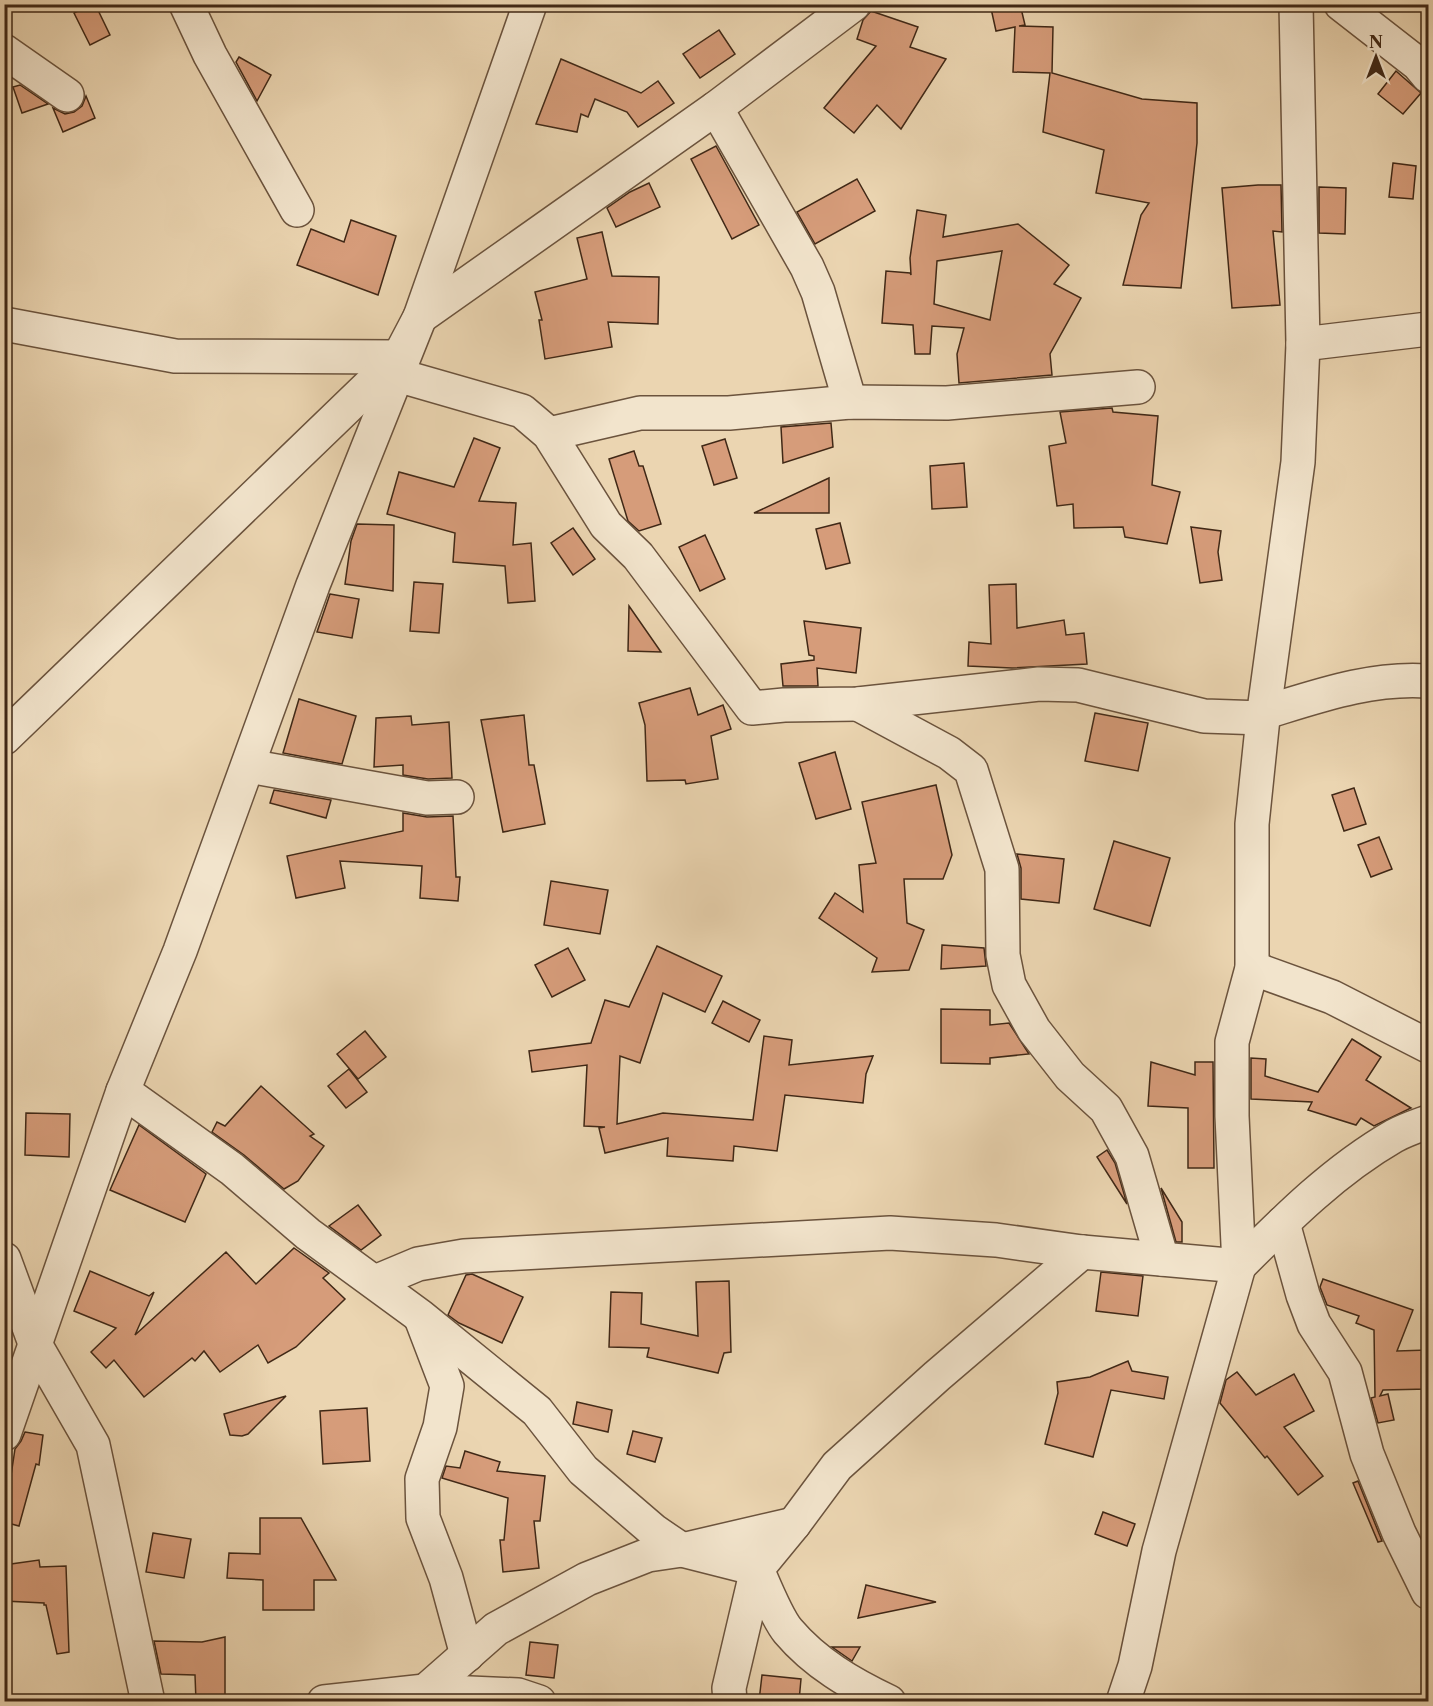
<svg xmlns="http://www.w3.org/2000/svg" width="1433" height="1706" viewBox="0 0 1433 1706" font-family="'Libre Caslon Text',serif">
  <rect width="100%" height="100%" fill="#ebd5b1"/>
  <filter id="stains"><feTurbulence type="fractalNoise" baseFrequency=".00333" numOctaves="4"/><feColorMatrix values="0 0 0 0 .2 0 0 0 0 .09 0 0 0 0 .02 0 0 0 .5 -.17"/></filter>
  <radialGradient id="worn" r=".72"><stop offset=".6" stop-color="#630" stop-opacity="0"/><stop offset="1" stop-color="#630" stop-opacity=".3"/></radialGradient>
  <g fill="#d69c7a" stroke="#402816" stroke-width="1.5" fill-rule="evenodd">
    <polygon points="91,4 95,4 110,35 90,45 74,13"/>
    <polygon points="990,4 1020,4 1025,25 1019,26 1053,27 1052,73 1142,99 1197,103 1197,143 1181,288 1123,285 1141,215 1149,203 1096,193 1104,150 1043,132 1050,73 1013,72 1015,27 996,31"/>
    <polygon points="871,11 918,27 910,47 946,59 901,129 877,105 854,133 824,108 876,46 857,39 863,20"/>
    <polygon points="719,30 735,54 700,78 683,54"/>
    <polygon points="239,57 271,75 257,101 236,62"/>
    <polygon points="561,59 641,93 658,81 674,103 638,127 627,112 595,99 588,117 581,114 577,132 536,124"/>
    <polygon points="1396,71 1421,93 1403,114 1378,94"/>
    <polygon points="20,85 48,104 22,113 13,87"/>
    <polygon points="86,96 95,118 63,132 53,108 65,114 74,112 82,106"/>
    <polygon points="716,146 759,225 732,239 691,159"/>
    <polygon points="1393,163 1416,166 1413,199 1389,197"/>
    <polygon points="857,179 875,211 815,244 797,212"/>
    <polygon points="649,183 660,207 616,227 607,208 630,192"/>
    <polygon points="1258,185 1281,185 1282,232 1273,231 1280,305 1232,308 1222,188"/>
    <polygon points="1319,187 1346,188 1345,234 1319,233"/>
    <path d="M917,210l29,5 -3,22 75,-13 51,41 -15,19 27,14 -31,56 2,21 -93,8 -2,-29 7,-26 -32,-2 -2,28h-15l-2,-29 -31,-2 4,-52 24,2 1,2 -1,-17zM1002,251l-12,69 -56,-16 3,-43z"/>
    <polygon points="351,220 396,236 378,295 297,265 311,229 344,242"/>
    <polygon points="602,232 612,276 659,277 658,324 608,322 612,347 545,359 539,320 542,320 535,292 587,279 577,238"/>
    <polygon points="1112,408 1113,412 1158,416 1152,485 1180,492 1167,544 1125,537 1123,527 1074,528 1073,504 1057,506 1049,446 1066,443 1060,412"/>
    <polygon points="831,423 833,447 783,463 781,427"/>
    <polygon points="474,438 500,448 479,501 516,503 513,545 531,543 535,601 508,603 505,566 453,562 455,533 387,514 399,472 454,487"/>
    <polygon points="725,439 737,478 714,485 702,446"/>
    <polygon points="634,451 639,466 643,466 661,524 639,531 628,521 609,459"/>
    <polygon points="964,463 967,507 932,509 930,466"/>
    <polygon points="829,478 829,513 754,513"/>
    <polygon points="840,523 850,563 826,569 816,529"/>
    <polygon points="357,524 394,525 393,591 345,584 351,541"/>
    <polygon points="1191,527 1221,531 1218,552 1222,580 1200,583"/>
    <polygon points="573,528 595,559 573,575 551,543"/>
    <polygon points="705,535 725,579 700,591 679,547"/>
    <polygon points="414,582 443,584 439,633 410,631"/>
    <polygon points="1016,584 1017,628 1064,620 1066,635 1084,633 1087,664 1012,668 968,666 969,642 991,644 989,585"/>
    <polygon points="330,594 359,599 352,638 317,632"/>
    <polygon points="629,606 661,652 628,651"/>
    <polygon points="804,621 861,628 856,673 817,668 818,686 783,686 781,664 814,660 814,656 809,655"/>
    <polygon points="690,688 698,715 723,705 731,729 711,736 718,779 686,784 685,780 647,781 645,725 639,703"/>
    <polygon points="299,699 356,716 342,764 283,753"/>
    <polygon points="1095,713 1148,723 1138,771 1085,761"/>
    <polygon points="524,715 529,765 534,765 545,824 503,832 481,720"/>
    <polygon points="411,716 412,725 449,722 452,778 428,779 403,775 403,765 374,767 376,718"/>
    <polygon points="835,752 851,809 816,819 799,763"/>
    <polygon points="936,785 952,855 943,879 904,879 907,923 924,930 909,970 872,972 877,958 819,918 835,893 863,912 859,865 876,863 862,802"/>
    <polygon points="1354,788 1366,824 1344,831 1332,795"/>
    <polygon points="274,790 331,800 326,818 270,803"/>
    <polygon points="403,813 427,817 453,816 456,877 460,877 458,901 420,898 422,866 340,861 345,888 296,898 287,856 403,831"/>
    <polygon points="1379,837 1392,869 1371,877 1358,845"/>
    <polygon points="1114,841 1170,858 1150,926 1094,909"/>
    <polygon points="1017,854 1064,859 1059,903 1021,899 1021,868"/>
    <polygon points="551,881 608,890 600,934 544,925"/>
    <polygon points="942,945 984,948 986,966 941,969"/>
    <polygon points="657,946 722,976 705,1012 663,993 640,1063 620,1056 617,1124 663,1113 753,1120 764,1036 792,1040 789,1065 873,1056 866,1074 863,1103 785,1095 777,1151 734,1146 733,1161 667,1156 668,1138 605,1153 599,1128 605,1127 584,1126 587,1065 532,1072 529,1051 591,1043 605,1000 629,1007"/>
    <polygon points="568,948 585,980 552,997 535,965"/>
    <polygon points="723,1001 760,1020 749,1042 712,1023"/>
    <polygon points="941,1009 990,1010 990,1025 1009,1023 1029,1054 990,1058 990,1064 941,1063"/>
    <polygon points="365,1031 386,1057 358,1079 337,1054"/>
    <polygon points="1352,1039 1381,1057 1366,1080 1411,1108 1374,1126 1361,1118 1356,1125 1308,1110 1312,1102 1251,1099 1251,1058 1266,1059 1265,1076 1318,1092"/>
    <polygon points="1151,1062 1195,1075 1195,1062 1213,1062 1214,1168 1188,1168 1188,1108 1148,1106"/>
    <polygon points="349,1069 367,1092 346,1108 328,1086"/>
    <polygon points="261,1086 314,1134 310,1136 324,1146 298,1181 284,1189 244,1155 212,1132 217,1122 225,1126"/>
    <polygon points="26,1113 70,1114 69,1157 25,1155"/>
    <polygon points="139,1125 206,1174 185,1222 110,1190"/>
    <polygon points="1107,1150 1115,1163 1127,1204 1097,1157"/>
    <polygon points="1161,1188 1182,1222 1182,1242 1176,1242"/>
    <polygon points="358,1205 381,1235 361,1250 329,1226"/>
    <polygon points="294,1248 329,1273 323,1278 345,1299 296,1347 268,1363 258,1345 220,1372 204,1351 195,1361 192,1358 144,1397 114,1360 106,1368 91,1352 116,1328 74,1311 90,1271 149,1296 154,1292 135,1335 226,1252 256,1284"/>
    <polygon points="1101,1272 1143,1276 1138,1316 1096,1311"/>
    <polygon points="472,1274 523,1297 502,1343 459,1323 448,1315 466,1275"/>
    <polygon points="1323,1279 1413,1310 1397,1351 1428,1350 1428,1389 1383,1390 1380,1396 1388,1394 1394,1420 1378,1423 1371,1398 1375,1397 1374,1330 1356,1323 1359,1316 1327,1305 1320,1287"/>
    <polygon points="729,1281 731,1352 724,1353 718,1373 647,1357 649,1348 609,1347 611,1292 642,1293 641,1324 698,1336 696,1282"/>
    <polygon points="1128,1361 1132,1371 1168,1377 1164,1399 1111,1390 1093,1457 1045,1444 1058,1393 1057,1382 1090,1377"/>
    <polygon points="1237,1372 1256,1395 1294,1374 1314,1411 1284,1427 1323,1476 1298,1495 1267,1456 1265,1458 1220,1403 1226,1380"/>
    <polygon points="286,1396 248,1434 242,1436 230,1435 224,1414"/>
    <polygon points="577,1402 612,1410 608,1432 573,1424"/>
    <polygon points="367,1408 370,1461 323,1464 320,1411"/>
    <polygon points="633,1431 662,1438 655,1462 627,1454"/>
    <polygon points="25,1432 43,1435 39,1465 36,1464 19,1526 4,1522 15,1449 21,1441"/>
    <polygon points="465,1451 500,1462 497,1471 545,1476 540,1521 534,1521 539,1568 503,1572 500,1540 504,1540 508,1498 442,1478 446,1466 460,1468"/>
    <polygon points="1358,1481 1382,1541 1378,1542 1353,1483"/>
    <polygon points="1103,1512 1135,1524 1127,1546 1095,1534"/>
    <polygon points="260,1518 301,1518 336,1580 314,1580 314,1610 263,1610 263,1580 227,1578 229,1553 260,1554"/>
    <polygon points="153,1533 191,1539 184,1578 146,1572"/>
    <polygon points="39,1560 40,1567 66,1566 69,1652 57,1654 46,1605 44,1605 44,1603 4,1601 4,1565"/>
    <polygon points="866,1585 936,1602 858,1618"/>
    <polygon points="225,1637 225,1701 196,1701 195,1675 161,1674 154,1641 202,1642"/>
    <polygon points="530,1642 558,1645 554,1678 526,1675"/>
    <polygon points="832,1647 860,1647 852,1661"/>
    <polygon points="762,1675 801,1679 799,1701 759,1701"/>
  </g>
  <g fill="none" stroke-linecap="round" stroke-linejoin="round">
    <defs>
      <g id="minor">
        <polyline points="186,4 210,55 297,210"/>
        <polyline points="1341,4 1418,64 1428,76"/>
        <polyline points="4,51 67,95"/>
        <polyline points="716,108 807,267 818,292 850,402"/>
        <polyline points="4,324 175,356 399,357"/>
        <polyline points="1303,344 1428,329"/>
        <path d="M397,375l125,36 27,23 57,91 32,31 114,152 32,-3 74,-1 181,-20 39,1 126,31 59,2 6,-7c52,-16 104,-34 159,-30"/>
        <polyline points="549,434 640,413 729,413 850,402 947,403 1138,387"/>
        <polyline points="858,704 949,753 971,770 1002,869 1003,955 1009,985 1034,1030 1070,1076 1106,1109 1132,1156 1162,1259"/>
        <polyline points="4,738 399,357 420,317 716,108 854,4"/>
        <polyline points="248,766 427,798 457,797"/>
        <polyline points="1252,968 1332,997 1428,1046"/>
        <path d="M123,1091l109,78 76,65 112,82 117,95 46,59 71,61 28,19 75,19c7,16 20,49 31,62 27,32 63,53 101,71"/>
        <polyline points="1283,1223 1303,1295 1314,1324 1345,1372 1367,1454 1399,1533 1428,1592"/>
        <polyline points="4,1259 36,1346 93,1445 148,1702"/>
        <path d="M1239,1266c48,-48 96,-96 155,-130 11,-6 23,-10 34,-14"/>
        <polyline points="375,1282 418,1264 464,1256 890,1233 996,1240 1082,1252 1239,1266"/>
        <polyline points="421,1318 447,1386 440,1427 422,1479 423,1518 446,1578 467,1655"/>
        <polyline points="4,1434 123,1091 180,951 313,585 420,317 530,4"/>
        <polyline points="324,1702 425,1691 518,1695 539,1702"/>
        <polyline points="413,1702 496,1629 587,1579 648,1555 682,1550 794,1524"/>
        <polyline points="730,1702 729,1688 757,1569 794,1524 837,1466 937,1376 1082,1252"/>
        <polyline points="1123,1702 1135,1666 1159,1551 1239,1266 1232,1116 1232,1042 1252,968 1252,824 1263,718 1298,462 1303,344 1296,4"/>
      </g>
    </defs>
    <use href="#minor" stroke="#6b533d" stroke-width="36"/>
    <use href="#minor" stroke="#f2e4cc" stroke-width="33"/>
  </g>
  <rect width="1433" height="1706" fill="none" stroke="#ebd5b1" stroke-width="24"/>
  <rect x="6" y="6" width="1421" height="1694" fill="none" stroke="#402816" stroke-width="3"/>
  <rect x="12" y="12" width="1409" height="1682" fill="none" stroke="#402816" stroke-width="1.5"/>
  <g transform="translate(1376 57)" stroke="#f2e4cc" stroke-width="4.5" paint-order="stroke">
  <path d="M0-4.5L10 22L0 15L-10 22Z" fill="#402816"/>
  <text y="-9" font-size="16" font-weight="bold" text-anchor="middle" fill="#402816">N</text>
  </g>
  <rect width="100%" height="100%" filter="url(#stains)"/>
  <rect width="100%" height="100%" fill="url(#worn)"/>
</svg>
